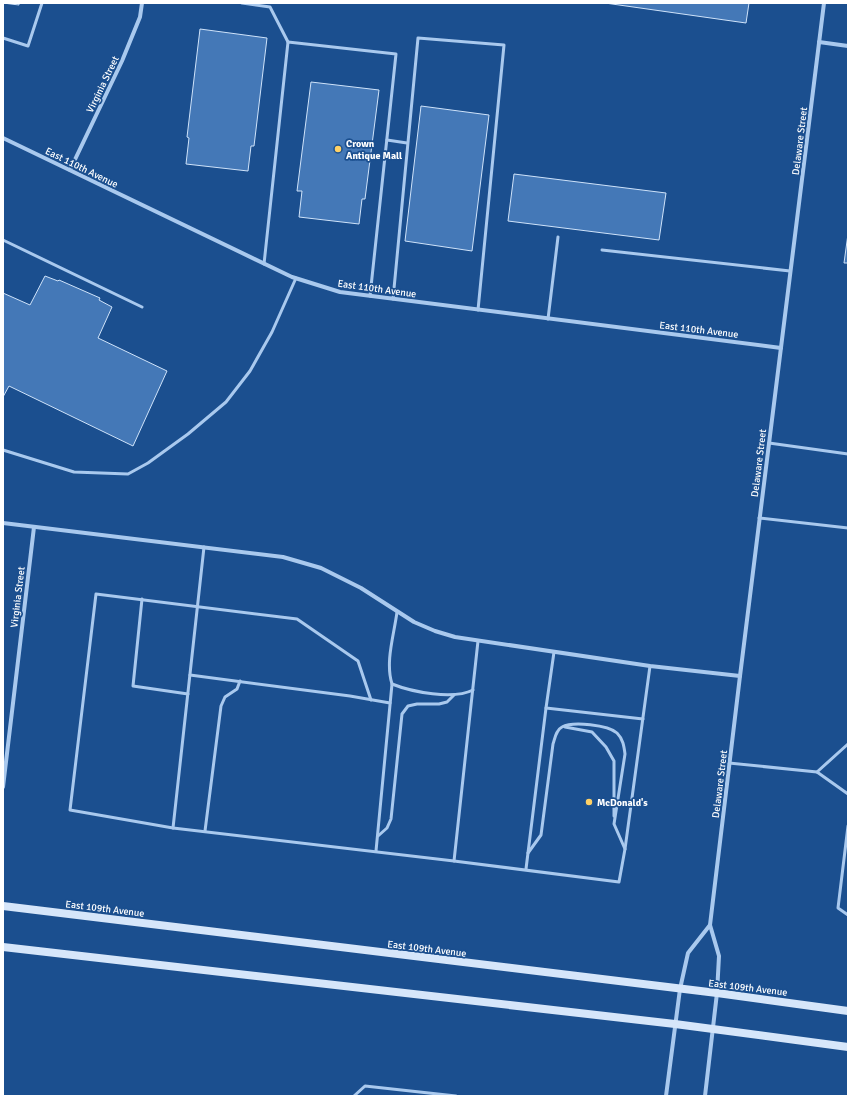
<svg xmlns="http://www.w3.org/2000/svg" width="851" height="1099" viewBox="0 0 851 1099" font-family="Signika,sans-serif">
  <rect width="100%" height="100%" fill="#1b4f8f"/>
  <g fill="#4478b7" stroke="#cfe3fa">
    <polygon points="3,3 19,3 19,5"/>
    <polygon points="605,3 749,3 746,23"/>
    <polygon points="200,29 267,38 254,146 251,146 248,171 186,164 189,138 187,137"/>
    <polygon points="311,82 379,90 365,199 362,199 359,224 299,217 302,191 297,191"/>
    <polygon points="421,106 489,115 472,251 405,241"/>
    <polygon points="514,174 666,193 659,240 508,221"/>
    <polygon points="848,234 848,263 844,263"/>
    <polygon points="45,276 58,281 59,280 100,298 99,300 112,307 98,338 167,371 133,446 9,386 3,397 3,293 30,305"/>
  </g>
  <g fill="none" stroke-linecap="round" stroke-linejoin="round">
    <g stroke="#a9c9ee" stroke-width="3">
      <polyline points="242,3 270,7 288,42"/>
      <polyline points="3,38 28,46 42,3"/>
      <polyline points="387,140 407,143"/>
      <polyline points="3,240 142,307"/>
      <polyline points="602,250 790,271"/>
      <polyline points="264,264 288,42 396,54 370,296"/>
      <polyline points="393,299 418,38 504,45 478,310"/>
      <polyline points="548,319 558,237"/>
      <polyline points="769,443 848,454"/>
      <polyline points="3,450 74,472 128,474 148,463 188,434 226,402 250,371 272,332 296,278"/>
      <polyline points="759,518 848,528"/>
      <polyline points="204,547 173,828 454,861 619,882 625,849 650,666"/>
      <polyline points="142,599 133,686 188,694"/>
      <polyline points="190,675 350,696 390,703"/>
      <path d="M392,684c20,8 61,16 81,6"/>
      <polyline points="546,708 643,719"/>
      <polyline points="565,727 592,732 606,747 614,761 614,816"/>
      <polyline points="729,763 817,772 848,794"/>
      <polyline points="817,772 848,744"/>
      <polyline points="848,826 838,908 848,915"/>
      <polyline points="173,828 70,810 96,594 297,619 358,661 371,700"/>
      <polyline points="205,831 221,706 225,697 237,689 240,681"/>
      <polyline points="378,836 387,828 391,819 402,714 408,706 417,704 439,704 447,702 454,695"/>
      <path d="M376,851l16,-167c-7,-22 2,-49 5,-72"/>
      <path d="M528,853l13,-18 12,-91c2,-6 3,-14 9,-17 11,-6 46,-2 55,6 6,6 7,13 8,21l-11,70 11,25"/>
      <polyline points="454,861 478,641"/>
      <polyline points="526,869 546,708 554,652"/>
      <polyline points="354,1096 365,1086 456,1096"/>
    </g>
    <g stroke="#a9c9ee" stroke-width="4">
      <polyline points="819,42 848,46"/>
      <polyline points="3,138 292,277 340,292 781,348"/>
      <polyline points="70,170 122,61 140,17 142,3"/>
      <polyline points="3,523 283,557 321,568 361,588 414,622 435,631 455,637 650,666 740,676"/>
      <polyline points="3,787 34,527"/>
      <polyline points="666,1096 680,989 688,953 710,925"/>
      <polyline points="705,1096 717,993 719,956 710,925 740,676 824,3"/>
    </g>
    <g stroke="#d6e6fa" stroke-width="8">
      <polyline points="3,906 717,993 848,1011"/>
      <polyline points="3,947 675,1024 848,1047"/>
    </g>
  </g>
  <g fill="#ffd166" stroke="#1b4f8f" stroke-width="1.5">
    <circle cx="338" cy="149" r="4"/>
    <circle cx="589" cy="802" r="4"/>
  </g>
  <g text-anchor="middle" stroke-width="3.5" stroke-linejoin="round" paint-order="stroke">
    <g font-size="10" fill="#fff" stroke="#1b4f8f">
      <text transform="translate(102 84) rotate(-64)" y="4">Virginia Street</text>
      <text transform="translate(799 141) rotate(-83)" y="4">Delaware Street</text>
      <text transform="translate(82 167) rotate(26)" y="4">East 110th Avenue</text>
      <text transform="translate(377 288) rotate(8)" y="4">East 110th Avenue</text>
      <text transform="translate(699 329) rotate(7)" y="4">East 110th Avenue</text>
      <text transform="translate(758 463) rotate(-83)" y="4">Delaware Street</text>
      <text transform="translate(17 597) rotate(-83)" y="4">Virginia Street</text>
      <text transform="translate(719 784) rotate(-83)" y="4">Delaware Street</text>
      <text transform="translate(105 908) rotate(7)" y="4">East 109th Avenue</text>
      <text transform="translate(427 948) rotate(7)" y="4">East 109th Avenue</text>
      <text transform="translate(748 987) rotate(7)" y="4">East 109th Avenue</text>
    </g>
    <g font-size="10" font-weight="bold" fill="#fff" stroke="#1b4f8f" text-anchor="start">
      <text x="346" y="147">Crown<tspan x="346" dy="12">Antique Mall</tspan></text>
      <text x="597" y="806">McDonald's</text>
    </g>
  </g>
  <rect width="851" height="1099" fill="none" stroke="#ffffff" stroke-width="8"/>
</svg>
